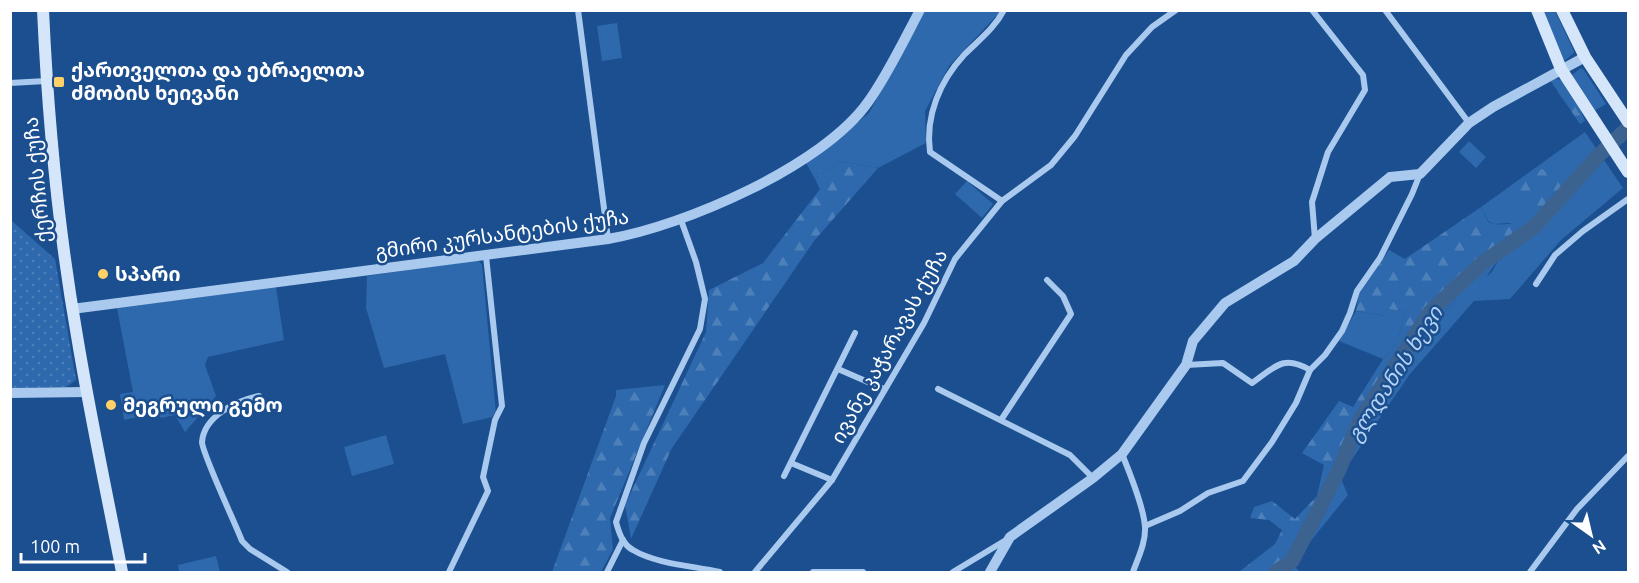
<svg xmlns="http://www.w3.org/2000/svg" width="1639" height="583" viewBox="0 0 1639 583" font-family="Ubuntu,'Noto Sans Georgian',sans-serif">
  <defs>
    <pattern id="forest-firs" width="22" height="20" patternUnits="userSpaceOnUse" patternTransform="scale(1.5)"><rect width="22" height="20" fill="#2e69ad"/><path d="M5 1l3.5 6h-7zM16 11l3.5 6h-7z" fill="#4d80b9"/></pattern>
    <pattern id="park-dots" width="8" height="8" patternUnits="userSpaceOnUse" patternTransform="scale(1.5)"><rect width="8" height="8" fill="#2e69ad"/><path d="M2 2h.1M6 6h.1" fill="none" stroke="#4d80b9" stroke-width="1.8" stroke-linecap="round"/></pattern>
  </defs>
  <rect width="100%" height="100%" fill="#1b4f8f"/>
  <g fill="#2e69ad">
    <polygon points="925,11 1001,11 949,66 925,111 926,143 878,168 839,161 815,179 806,163 869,113"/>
    <polygon points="1542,11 1555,11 1574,51 1574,53 1564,61"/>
    <polygon points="617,23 622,58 602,61 597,26"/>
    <polygon points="1581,68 1584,70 1606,104 1594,111 1572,75"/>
    <polygon points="1585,132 1623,188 1561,240 1510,299 1474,301 1410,374 1375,425 1369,421 1422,338 1439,318 1456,300 1492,272 1500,257 1514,246 1534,237 1510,223 1494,224 1488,221 1481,207"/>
    <polygon points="1469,141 1486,157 1476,168 1459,152"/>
    <polygon points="967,181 993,204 982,218 955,194"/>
    <polygon points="478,260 482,265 496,413 492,417 463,424 445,354 384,368 366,308 367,276"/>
    <polygon points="276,287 284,340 208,357 205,365 216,396 185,432 175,415 161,418 157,413 124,420 120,394 133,392 117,308"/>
    <polygon points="1387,309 1405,311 1398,341 1383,359 1339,341 1356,311 1386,316"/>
    <polygon points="386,435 394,464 352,476 344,447"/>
    <path d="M1342,481l6,14 -56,69 8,8h-32c5,-8 18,-13 24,-22 6,-8 6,-18 12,-26 10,-15 27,-28 38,-43z"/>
    <polygon points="216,556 220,572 179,572 178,565"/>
  </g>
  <g fill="url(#forest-firs)">
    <polygon points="1557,79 1563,80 1580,109 1585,121 1580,124 1550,80"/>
    <polygon points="839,161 878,168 814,241 672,448 631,539 625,505 706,332 709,290 763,263 820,189 815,179"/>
    <path d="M1542,169c18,8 19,17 24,35 -5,9 -9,10 -20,11 -17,0 -24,-6 -33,-20 2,-13 17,-20 29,-26z"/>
    <path d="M1481,207l7,15c21,8 26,-8 47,15l-21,10 -14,10 -19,27 -25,16 -17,18 -17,20 -52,83 5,4 -35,52 2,4c-11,15 -28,29 -38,43 -6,8 -6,18 -12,26 -6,9 -19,14 -24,22h-29l36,-28 7,-14 -13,-10 -19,-2 4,-11 18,-6 23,18 22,-23 7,-31 -22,-12 37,-52 14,6 30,-48 15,-18 7,-30 -18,-2v7l-31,-5 3,-18 30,-43 16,9z"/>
    <polygon points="665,385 610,518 613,549 601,572 552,572 616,396 616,390"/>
  </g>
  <polygon fill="url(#park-dots)" points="10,214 12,221 55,259 76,380 66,387 11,388"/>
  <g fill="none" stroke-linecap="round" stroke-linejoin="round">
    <polyline stroke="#3c6290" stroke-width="15" points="1276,572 1292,561 1338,472 1360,420 1430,312 1481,264 1534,227 1599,155 1628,128"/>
    <g stroke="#a9c9ee" stroke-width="6">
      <polyline points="578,10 608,239"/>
      <polyline points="1312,10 1363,75 1365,90 1328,152 1312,202 1315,239"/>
      <polyline points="1385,10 1469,123"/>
      <polyline points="10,83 46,81"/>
      <path d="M1002,201l-72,-49c-5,-36 10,-71 34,-97 15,-15 30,-26 40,-45"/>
      <path d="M681,220l15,42 9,37 -5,30 -56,114 -28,79c3,11 7,23 17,28 23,14 61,16 87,22"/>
      <polyline points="1536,284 1555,255 1583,231 1628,199"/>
      <polyline points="838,369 884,389"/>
      <polyline points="1310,370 1325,355 1342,331 1350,313 1357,291 1380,258 1412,194 1420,174"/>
      <polyline points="938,389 1070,455 1093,478"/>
      <path d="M259,396c-23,5 -55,20 -57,46 0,11 34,83 40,99l8,8 37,23"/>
      <polyline points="1001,420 1071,314 1063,296 1047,280"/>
      <path d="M1122,454c7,17 22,55 23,73 1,15 -7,31 -12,45"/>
      <polyline points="791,463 832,480"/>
      <polyline points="784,476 855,333"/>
      <path d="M1145,526l35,-15 28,-18 35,-12 29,-39 24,-39 14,-33c-27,-16 -35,-3 -58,13l-29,-20 -37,2"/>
      <polyline points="449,572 488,491 483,477 495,420 502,406 486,256"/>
      <polyline points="607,572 623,540"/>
      <polyline points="755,572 832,480 924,323 955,259 1002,201 1051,165 1075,136 1126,55 1152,27 1176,10"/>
      <polyline points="813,572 863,572"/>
      <polyline points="953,572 1006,540"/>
      <polyline points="1530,572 1577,509 1628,456"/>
    </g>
    <g stroke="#a9c9ee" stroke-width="10">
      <path d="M72,309l536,-70c76,-13 215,-73 260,-137 19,-26 36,-62 52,-92"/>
      <polyline points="10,393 87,392"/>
      <polyline points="990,572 1010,537 1093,478 1122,454 1186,365 1193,341 1225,303 1294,261 1315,239 1390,177 1420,174 1469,123 1493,107 1585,57"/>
    </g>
    <g stroke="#d6e6fa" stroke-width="12">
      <path d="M43,10c5,109 15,218 34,326 13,79 30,158 45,236"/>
      <polyline points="1537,10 1561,69 1628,172"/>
      <polyline points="1562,10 1585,57 1628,122"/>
    </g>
  </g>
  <g fill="#ffd166" stroke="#1b4f8f" stroke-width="2">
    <rect x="53" y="76" width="12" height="12" rx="3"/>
    <circle cx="103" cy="274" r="6"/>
    <circle cx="111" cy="405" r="6"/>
  </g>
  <g text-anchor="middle" stroke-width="5" stroke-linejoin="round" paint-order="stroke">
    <g font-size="20" font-weight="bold" fill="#fff" stroke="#1b4f8f" text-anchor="start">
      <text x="71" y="77">ქართველთა და ებრაელთა<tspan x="71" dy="23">ძმობის ხეივანი</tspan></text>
      <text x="115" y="281">სპარი</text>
      <text x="123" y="412">მეგრული გემო</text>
    </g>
    <g font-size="20" fill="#fff" stroke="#1b4f8f">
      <text transform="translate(37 180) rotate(-96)" y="7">ქერჩის ქუჩა</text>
      <text transform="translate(502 234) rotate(-8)" y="7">გმირი კურსანტების ქუჩა</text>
      <text transform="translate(889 346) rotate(-61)" y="7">ივანე კაჭარავას ქუჩა</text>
    </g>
    <g font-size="21" font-style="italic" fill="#b5d3f5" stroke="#1b4f8f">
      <text transform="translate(1395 374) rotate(-57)" y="7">გლდანის ხევი</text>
    </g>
  </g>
  <rect width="1639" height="583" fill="none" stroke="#ffffff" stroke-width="24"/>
  <g transform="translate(1591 535) rotate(146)" stroke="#1b4f8f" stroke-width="4.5" paint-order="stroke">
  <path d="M0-4.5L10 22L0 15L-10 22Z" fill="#ffffff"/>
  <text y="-9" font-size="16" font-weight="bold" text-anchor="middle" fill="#ffffff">N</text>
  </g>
  <path d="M21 553v9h124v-9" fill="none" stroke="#ffffff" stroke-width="3"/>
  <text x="30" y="553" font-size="18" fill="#ffffff" stroke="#1b4f8f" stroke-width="4.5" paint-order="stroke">100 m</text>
</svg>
